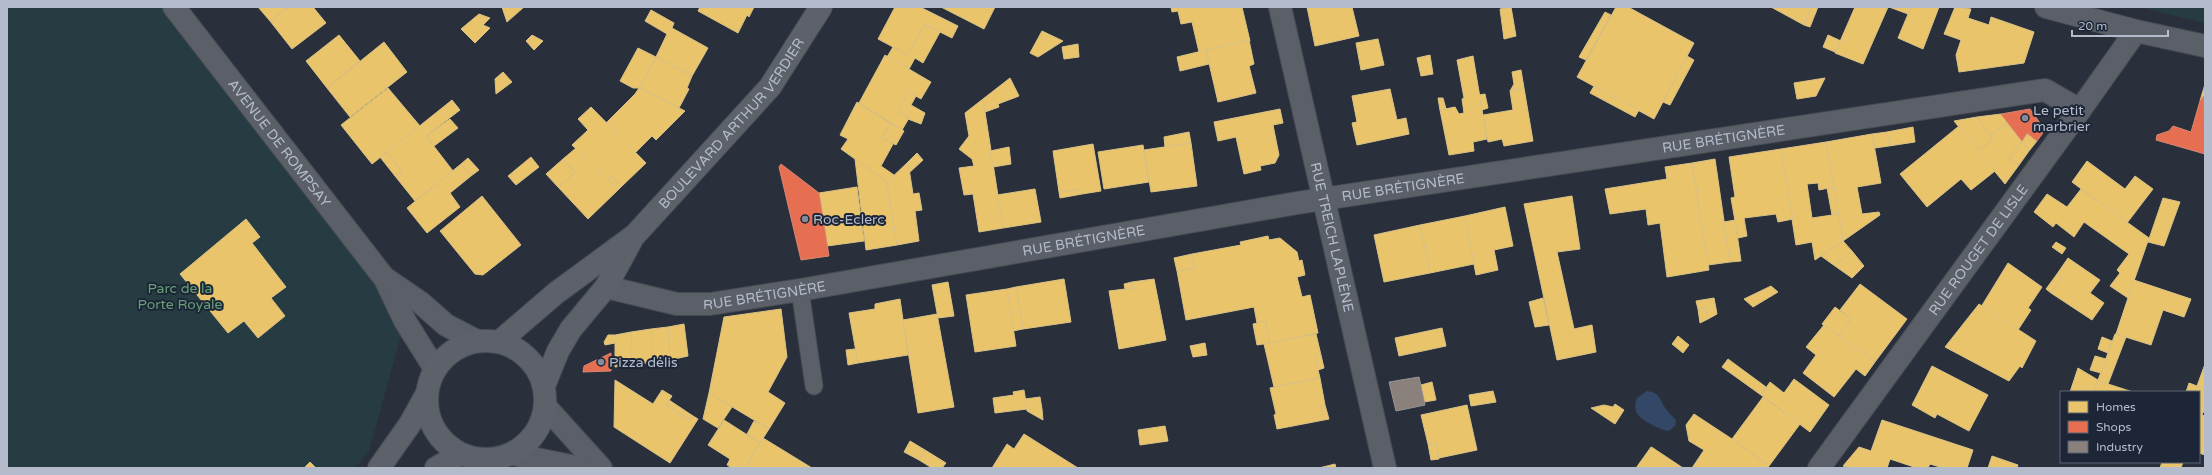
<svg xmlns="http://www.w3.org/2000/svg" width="2212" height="475" viewBox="0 0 2212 475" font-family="'Varela Round',sans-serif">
  <rect width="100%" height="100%" fill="#29303b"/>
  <g fill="#263c42">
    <polygon points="7,7 172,7 405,321 369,451 355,468 7,468"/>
    <polygon points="2139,7 2205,7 2205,23"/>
  </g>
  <path fill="#334766" d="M1647,391c15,2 12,10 20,19 2,3 6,7 9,10l-1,6 -6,5c-9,-1 -30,-11 -33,-20 -2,-5 0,-9 1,-13z"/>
  <g fill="#e9c46a" stroke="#d9c287">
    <polygon points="258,7 289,7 270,21"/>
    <polygon points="289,7 313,7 326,23 292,49 270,21"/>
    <polygon points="502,7 524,7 507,22"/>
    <polygon points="700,7 754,7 749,17 747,15 738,33 698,11"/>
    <polygon points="895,7 920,7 958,26 952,38 924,24 908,55 878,39"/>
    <polygon points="941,7 995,7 984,29"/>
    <polygon points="1171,7 1242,7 1250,41 1199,52 1192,22 1181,24 1178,11 1172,12"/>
    <polygon points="1307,7 1352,7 1359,36 1315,46"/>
    <polygon points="1511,7 1516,36 1504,39 1500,9"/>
    <polygon points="1616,7 1628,7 1694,43 1654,119 1577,77"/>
    <polygon points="1771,7 1811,7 1804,25"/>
    <polygon points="1811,7 1818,7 1810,27 1804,25"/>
    <polygon points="1855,7 1888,7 1863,64 1835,53"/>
    <polygon points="1889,7 1911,7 1908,14"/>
    <polygon points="1911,7 1939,7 1923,49 1898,38"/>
    <polygon points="1955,7 1971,9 1968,18 1989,25 1991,17 2034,32 2024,63 1959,72 1956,55 1961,40 1944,34"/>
    <polygon points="651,10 674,23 672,28 708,48 692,76 656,57 667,34 645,21"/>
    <polygon points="1605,12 1611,15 1586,60 1579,57"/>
    <polygon points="479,14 490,18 483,25 490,28 475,43 461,29"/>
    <polygon points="924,24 940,32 923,63 915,58 909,69 887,57 893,47 908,55"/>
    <polygon points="1042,31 1063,41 1038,57 1030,53"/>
    <polygon points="339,35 360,61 327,88 306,61"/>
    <polygon points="532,35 543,41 534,50 526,41"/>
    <polygon points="1828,35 1841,41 1835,52 1823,47"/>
    <polygon points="1378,39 1384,65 1361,70 1356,43"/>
    <polygon points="1249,40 1254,64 1249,66 1256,93 1218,102 1206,50"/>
    <polygon points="384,42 407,72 350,117 327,88"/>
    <polygon points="1078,44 1079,57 1064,59 1062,47"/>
    <polygon points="638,48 656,57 639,88 633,88 620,81"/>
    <polygon points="1206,50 1209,64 1180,71 1177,57"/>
    <polygon points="885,55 931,82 921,99 909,92 899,112 909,118 902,130 859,103"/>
    <polygon points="1430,55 1433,74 1421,76 1417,58"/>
    <polygon points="1473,56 1487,139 1473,142 1474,151 1449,155 1440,110 1455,107 1459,114 1464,113 1462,99 1464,98 1457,60"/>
    <polygon points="1687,56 1694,60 1670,105 1663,102"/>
    <polygon points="656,57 692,76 687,88 689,89 679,108 639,88"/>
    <polygon points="1521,70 1524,88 1510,91 1514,84 1512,72"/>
    <polygon points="503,72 512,82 496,94 495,79"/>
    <polygon points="1010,78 1019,96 998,104 999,107 985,112 983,99"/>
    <polygon points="1825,78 1816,96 1797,99 1794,83"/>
    <polygon points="2205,84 2205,96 2200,101"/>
    <polygon points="1594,86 1639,110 1635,117 1590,93"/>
    <polygon points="388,88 420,126 372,164 341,125"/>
    <polygon points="639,88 685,111 656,140 652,136 635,153 606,123 635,94"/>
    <polygon points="1524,88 1533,141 1504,146 1502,139 1488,142 1483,115 1513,110 1510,91"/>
    <polygon points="1390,89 1397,120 1406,118 1409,134 1357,145 1352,123 1357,122 1352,96"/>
    <polygon points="909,92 916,96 911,105 925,113 921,124 908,119 909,118 899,112"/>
    <polygon points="1485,94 1488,108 1482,110 1479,95"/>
    <polygon points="1438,98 1443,98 1446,109 1440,110"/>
    <polygon points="983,99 1003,228 979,232 973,194 964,195 959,168 974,166 972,159 959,149 969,136 965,113"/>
    <polygon points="452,100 460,110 426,136 453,171 415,201 395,176 402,171 387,152"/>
    <polygon points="857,102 890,123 882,138 893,144 881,166 894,175 887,182 841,149 848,139 840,135"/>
    <polygon points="591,107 646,163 621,187 611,176 608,180 572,145 588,130 578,119"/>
    <polygon points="1280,109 1283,123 1273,125 1279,155 1275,163 1260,166 1261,170 1244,174 1236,137 1218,141 1214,122"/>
    <polygon points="2001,114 2008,123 1990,135 1977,117"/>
    <polygon points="1977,117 1993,139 1978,151 1954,121"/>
    <polygon points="450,119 458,128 434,146 426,136"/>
    <polygon points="890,123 904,131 896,145 882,138"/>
    <polygon points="2008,123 2022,141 2009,158 2019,165 2005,184 1978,151 1993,139 1990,135"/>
    <polygon points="1959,126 1995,171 1971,190 1961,179 1927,207 1900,174"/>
    <polygon points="1913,127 1915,142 1889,146 1887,132"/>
    <polygon points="1189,132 1191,143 1165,147 1164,137"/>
    <polygon points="1887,132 1889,146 1875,148 1872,134"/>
    <polygon points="2027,133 2037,141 2029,151 2022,141"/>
    <polygon points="1872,134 1881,183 1857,187 1862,214 1879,212 1880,215 1843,241 1826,142"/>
    <polygon points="2022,141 2029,151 2019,165 2009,158"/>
    <polygon points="1826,142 1834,187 1819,190 1818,183 1807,184 1812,218 1839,214 1843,241 1815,260 1812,242 1796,245 1781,149"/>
    <polygon points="1191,143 1197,186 1151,192 1144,150"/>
    <polygon points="1093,144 1101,191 1082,194 1081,189 1059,192 1053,151"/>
    <polygon points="1143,145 1149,182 1104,189 1098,152"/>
    <polygon points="1009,147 1011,164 993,167 990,151"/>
    <polygon points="576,148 618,190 588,219 558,187 575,172 563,159"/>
    <polygon points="1781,149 1793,219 1778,222 1776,214 1744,218 1747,236 1738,238 1731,198 1735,197 1729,157"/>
    <polygon points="387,152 402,171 395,176 380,157"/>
    <polygon points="917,153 923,160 909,173 908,162"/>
    <polygon points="531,157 539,167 516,185 508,176"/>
    <polygon points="468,158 479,170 471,176 461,164"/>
    <polygon points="563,159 575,172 558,187 546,174"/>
    <polygon points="855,159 887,182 897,245 866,250"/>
    <polygon points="1715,159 1730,262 1708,265 1692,163"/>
    <polygon points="2087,161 2125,189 2135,176 2153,189 2127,223 2072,182"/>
    <polygon points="908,162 913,194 919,193 922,210 915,211 919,241 897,245 887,182"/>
    <polygon points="1692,163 1709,270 1667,277 1660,223 1648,225 1646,209 1610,214 1605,189 1667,179 1665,167"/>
    <polygon points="461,164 471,176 450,193 460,207 427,233 407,208"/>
    <polygon points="611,176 621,187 618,190 608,180"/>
    <polygon points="857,187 864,241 827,246 819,193"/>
    <polygon points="1834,187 1839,214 1832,215 1827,188"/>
    <polygon points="1035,189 1041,222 1003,228 997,195"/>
    <polygon points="1081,189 1082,194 1060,198 1059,192"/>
    <polygon points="2081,189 2149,238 2128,298 2110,286 2120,273 2117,270 2129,254 2084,222 2074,237 2056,223 2053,227 2034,212 2047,194 2067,207"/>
    <polygon points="482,196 521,245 483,275 475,274 440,231"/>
    <polygon points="1572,196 1580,249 1557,252 1574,329 1592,325 1596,352 1557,360 1524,204"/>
    <polygon points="2163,198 2180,202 2164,246 2148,242"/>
    <polygon points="1505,207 1513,246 1494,250 1498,270 1476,275 1465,216"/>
    <polygon points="1465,216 1474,264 1430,273 1420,225"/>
    <polygon points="246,219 260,237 252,243 286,287 271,298 285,316 258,338 244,321 228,333 180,274"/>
    <polygon points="1735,220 1741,261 1730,262 1724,222"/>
    <polygon points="1420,225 1430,273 1384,282 1374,235"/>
    <polygon points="1268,236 1269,240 1280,238 1297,252 1299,261 1302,260 1305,275 1297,277 1302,297 1310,295 1318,333 1270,343 1266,321 1257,323 1254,307 1186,320 1177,271 1195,268 1192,254 1241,245 1240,242"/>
    <polygon points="1843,241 1852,251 1835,266 1821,256"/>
    <polygon points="2056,242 2066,248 2062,254 2052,247"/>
    <polygon points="1852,251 1864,266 1852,278 1835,266"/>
    <polygon points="1192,254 1195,268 1177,271 1174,258"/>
    <polygon points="2068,258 2100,280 2090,293 2104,303 2092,320 2051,293 2062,277 2057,274"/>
    <polygon points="2008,263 2042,287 2028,308 2031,310 2018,330 1981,307"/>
    <polygon points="2057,274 2062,277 2051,293 2046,289"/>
    <polygon points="1064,279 1071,322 1023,329 1016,287"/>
    <polygon points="1154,279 1166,340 1119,349 1109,291 1133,288 1132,282"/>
    <polygon points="2134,280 2191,299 2184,317 2163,310 2151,345 2116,334"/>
    <polygon points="948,282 954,316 938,318 932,285"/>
    <polygon points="1132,282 1133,288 1125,289 1124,284"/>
    <polygon points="1860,284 1907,319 1875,362 1838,336 1851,319 1840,310"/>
    <polygon points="1771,286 1778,292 1753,307 1744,299"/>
    <polygon points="1016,287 1023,329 1013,331 1007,289"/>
    <polygon points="1007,289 1016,346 975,352 966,295"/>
    <polygon points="1543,298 1549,325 1535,327 1529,302"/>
    <polygon points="1714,298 1717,314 1708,319 1706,308 1698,309 1696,301"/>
    <polygon points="900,299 908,355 858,363 849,313 875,309 875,304"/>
    <polygon points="1979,304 2036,341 2022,368 2020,366 2009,381 1945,347"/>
    <polygon points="1835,307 1851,319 1838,336 1822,324"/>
    <polygon points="1706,308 1708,319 1700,323 1698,309"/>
    <polygon points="781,309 787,357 768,392 785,403 769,429 709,393 724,317"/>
    <polygon points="937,314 954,407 918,413 903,320"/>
    <polygon points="1266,321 1270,343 1257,345 1253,324"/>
    <polygon points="684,324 688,356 670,360 668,327"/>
    <polygon points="1824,325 1875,362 1865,376 1856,369 1834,397 1803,373 1816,355 1806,347"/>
    <polygon points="668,327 670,360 652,362 651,329"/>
    <polygon points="1442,328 1446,346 1399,356 1395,338"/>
    <polygon points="651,329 652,362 632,365 631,332"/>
    <polygon points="631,332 632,365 615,367 615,335"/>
    <polygon points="1316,334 1321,355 1315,357 1320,378 1274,387 1264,344"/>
    <polygon points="2115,334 2126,337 2108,384 2098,380"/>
    <polygon points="608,335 615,335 615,343 605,345 604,342"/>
    <polygon points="1678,336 1689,345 1683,353 1672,344"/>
    <polygon points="2102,337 2112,341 2108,353 2098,349"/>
    <polygon points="1205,343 1207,355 1193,357 1190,346"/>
    <polygon points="855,349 858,363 848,365 846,350"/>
    <polygon points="1321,355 1324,368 1318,370 1315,357"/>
    <polygon points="2095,356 2106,359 2101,373 2090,370"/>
    <polygon points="1728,359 1766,387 1761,395 1722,367"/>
    <polygon points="2205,364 2205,389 2197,386"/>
    <polygon points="1932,366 1988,395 1969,431 1937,414 1935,418 1912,405"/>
    <polygon points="2078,368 2098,380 2094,392 2070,392"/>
    <polygon points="1320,378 1325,405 1321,406 1324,420 1277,429 1274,415 1276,414 1270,388"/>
    <polygon points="1794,379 1829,405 1810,432 1761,395 1770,382 1784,393"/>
    <polygon points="615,380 653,404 662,390 672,396 666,405 690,420 693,416 698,419 670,463 614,427"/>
    <polygon points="2098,380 2108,384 2133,392 2094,392"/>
    <polygon points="1432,382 1436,400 1424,402 1421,385"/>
    <polygon points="2189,383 2205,389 2205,408 2202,415 2199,414 2199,392 2186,392"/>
    <polygon points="1024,390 1027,409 995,413 993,398 1014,395 1013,392"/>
    <polygon points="1493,391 1496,402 1471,406 1469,395"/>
    <polygon points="709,393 732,407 718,428 703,419"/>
    <polygon points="1040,397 1042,409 1043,420 1027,411 1025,399"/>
    <polygon points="1763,397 1800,424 1769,466 1732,439"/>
    <polygon points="669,400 693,416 690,420 666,405"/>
    <polygon points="1615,404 1624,410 1615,424 1591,408 1604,405 1613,407"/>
    <polygon points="1325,405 1329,419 1324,420 1321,406"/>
    <polygon points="1467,405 1477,450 1439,458 1436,443 1428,444 1421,415"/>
    <polygon points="1694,414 1732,439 1769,466 1767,468 1692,468 1704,450 1689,441 1686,425"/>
    <polygon points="2199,414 2205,416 2205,455 2199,453"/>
    <polygon points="724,420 760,443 745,468 732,468 727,465 730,459 708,445"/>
    <polygon points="1882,420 1973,450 1967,468 1943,468 1930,464 1928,468 1917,468 1890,459 1887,468 1850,468 1843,466 1859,447 1871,451"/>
    <polygon points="754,421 769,429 760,443 747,434"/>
    <polygon points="1165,426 1168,441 1140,445 1138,430"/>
    <polygon points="1024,434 1078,468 992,468 1007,444 1014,449"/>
    <polygon points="763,438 812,468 745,468"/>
    <polygon points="910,441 925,450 919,460 904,452"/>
    <polygon points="1436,443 1439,459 1431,460 1428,444"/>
    <polygon points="1651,447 1653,448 1683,468 1636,468"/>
    <polygon points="925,450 946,463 942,468 932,468 919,460"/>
    <polygon points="1992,456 2018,465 2017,468 1988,468"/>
    <polygon points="310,462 316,468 304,468"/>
    <polygon points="2162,462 2183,462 2181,468 2160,468"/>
    <polygon points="1335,464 1336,468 1319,468"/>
  </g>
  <g fill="#e76f51" stroke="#d88676">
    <polygon points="2204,96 2205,154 2156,140 2157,135 2169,131 2173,126 2191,132 2200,101"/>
    <polygon points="2030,109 2045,130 2037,141 2027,133 2022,141 2001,114"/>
    <polygon points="781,164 819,193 829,256 801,260 779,167"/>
    <polygon points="611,353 611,371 583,372 584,366"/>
  </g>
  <polygon fill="#8a817c" stroke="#979394" points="1419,377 1425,405 1396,411 1389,382"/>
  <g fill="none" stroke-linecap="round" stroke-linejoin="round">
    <defs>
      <polyline id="service" points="800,290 814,386"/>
      <g id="minor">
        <path id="s1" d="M606,287l71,17h33l90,-14 497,-87 748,-113 35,20"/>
        <path id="s2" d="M1819,468l261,-358 56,-79"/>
      </g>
      <g id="tertiary">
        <path id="s3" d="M174,7l211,272 20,42 30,48"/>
        <path id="s4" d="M1280,7l105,461"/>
        <polyline points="2046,7 2136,31 2205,46"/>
        <polyline points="386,279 421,303 446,325 477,341"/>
        <polyline points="545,406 601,468"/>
        <polyline points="512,454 581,468"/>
      </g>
      <g id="primary">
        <circle cx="486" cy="400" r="59"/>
        <path id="s5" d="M499,342l57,-49 79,-58 135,-148 51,-80"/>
        <polyline points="544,386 558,351 571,329 606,287 631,241"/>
        <polyline points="379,468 410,424 426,395"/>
        <polyline points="436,468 459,455"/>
      </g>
    </defs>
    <use href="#service" stroke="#464b53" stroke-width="19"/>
    <use href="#minor" stroke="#464b53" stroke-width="24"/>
    <use href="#tertiary" stroke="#464b53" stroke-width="24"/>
    <use href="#primary" stroke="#484d57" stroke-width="24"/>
    <use href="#service" stroke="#5b5f68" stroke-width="17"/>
    <use href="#minor" stroke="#5b5f68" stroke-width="22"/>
    <use href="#tertiary" stroke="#5b5f68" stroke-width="22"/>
    <use href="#primary" stroke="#5d626a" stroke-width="22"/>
  </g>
  <g fill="#838b99" stroke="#1c2637" stroke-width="1.5">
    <circle cx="2025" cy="118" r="4"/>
    <circle cx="805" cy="219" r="4"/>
    <circle cx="601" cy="362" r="4"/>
  </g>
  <g text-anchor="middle" stroke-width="4" stroke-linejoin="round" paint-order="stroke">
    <g font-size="14" fill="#b4bccc" stroke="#1c2637" text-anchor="start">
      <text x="2033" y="115">Le petit<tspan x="2033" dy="16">marbrier</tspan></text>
      <text x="813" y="224">Roc-Eclerc</text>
      <text x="609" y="367">Pizza délis</text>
    </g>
    <g font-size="14" fill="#b4bccc" stroke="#1c2637">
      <text dy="5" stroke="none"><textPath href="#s5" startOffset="321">BOULEVARD ARTHUR VERDIER</textPath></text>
      <text dy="5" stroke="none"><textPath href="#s1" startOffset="1133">RUE BRÉTIGNÈRE</textPath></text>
      <text dy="5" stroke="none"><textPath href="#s3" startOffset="172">AVENUE DE ROMPSAY</textPath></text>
      <text dy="5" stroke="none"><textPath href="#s1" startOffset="809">RUE BRÉTIGNÈRE</textPath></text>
      <text dy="5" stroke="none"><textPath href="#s4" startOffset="236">RUE TREICH LAPLÈNE</textPath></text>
      <text dy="5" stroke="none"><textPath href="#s1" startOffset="485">RUE BRÉTIGNÈRE</textPath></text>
      <text dy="5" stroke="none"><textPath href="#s2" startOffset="270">RUE ROUGET DE LISLE</textPath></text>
      <text dy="5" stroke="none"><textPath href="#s1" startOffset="161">RUE BRÉTIGNÈRE</textPath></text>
    </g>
    <g font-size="14" fill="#689f77" stroke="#1c2637">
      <text x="180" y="293">Parc de la<tspan x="180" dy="16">Porte Royale</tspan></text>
    </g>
  </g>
  <rect width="2212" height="475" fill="none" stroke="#b4bccc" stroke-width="16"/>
  <rect x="2060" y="391" width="140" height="72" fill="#1c2637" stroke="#596273"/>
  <rect x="2068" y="401" width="20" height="12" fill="#e9c46a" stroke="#596273"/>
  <text x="2096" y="411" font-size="12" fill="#b4bccc">Homes</text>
  <rect x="2068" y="421" width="20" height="12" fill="#e76f51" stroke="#596273"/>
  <text x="2096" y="431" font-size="12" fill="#b4bccc">Shops</text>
  <rect x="2068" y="441" width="20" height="12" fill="#8a817c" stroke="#596273"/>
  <text x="2096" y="451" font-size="12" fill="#b4bccc">Industry</text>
  <path d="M2072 30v6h96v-6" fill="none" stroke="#b4bccc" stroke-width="2"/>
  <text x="2078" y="30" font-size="12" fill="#b4bccc" stroke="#1c2637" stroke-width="3" paint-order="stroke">20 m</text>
</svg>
